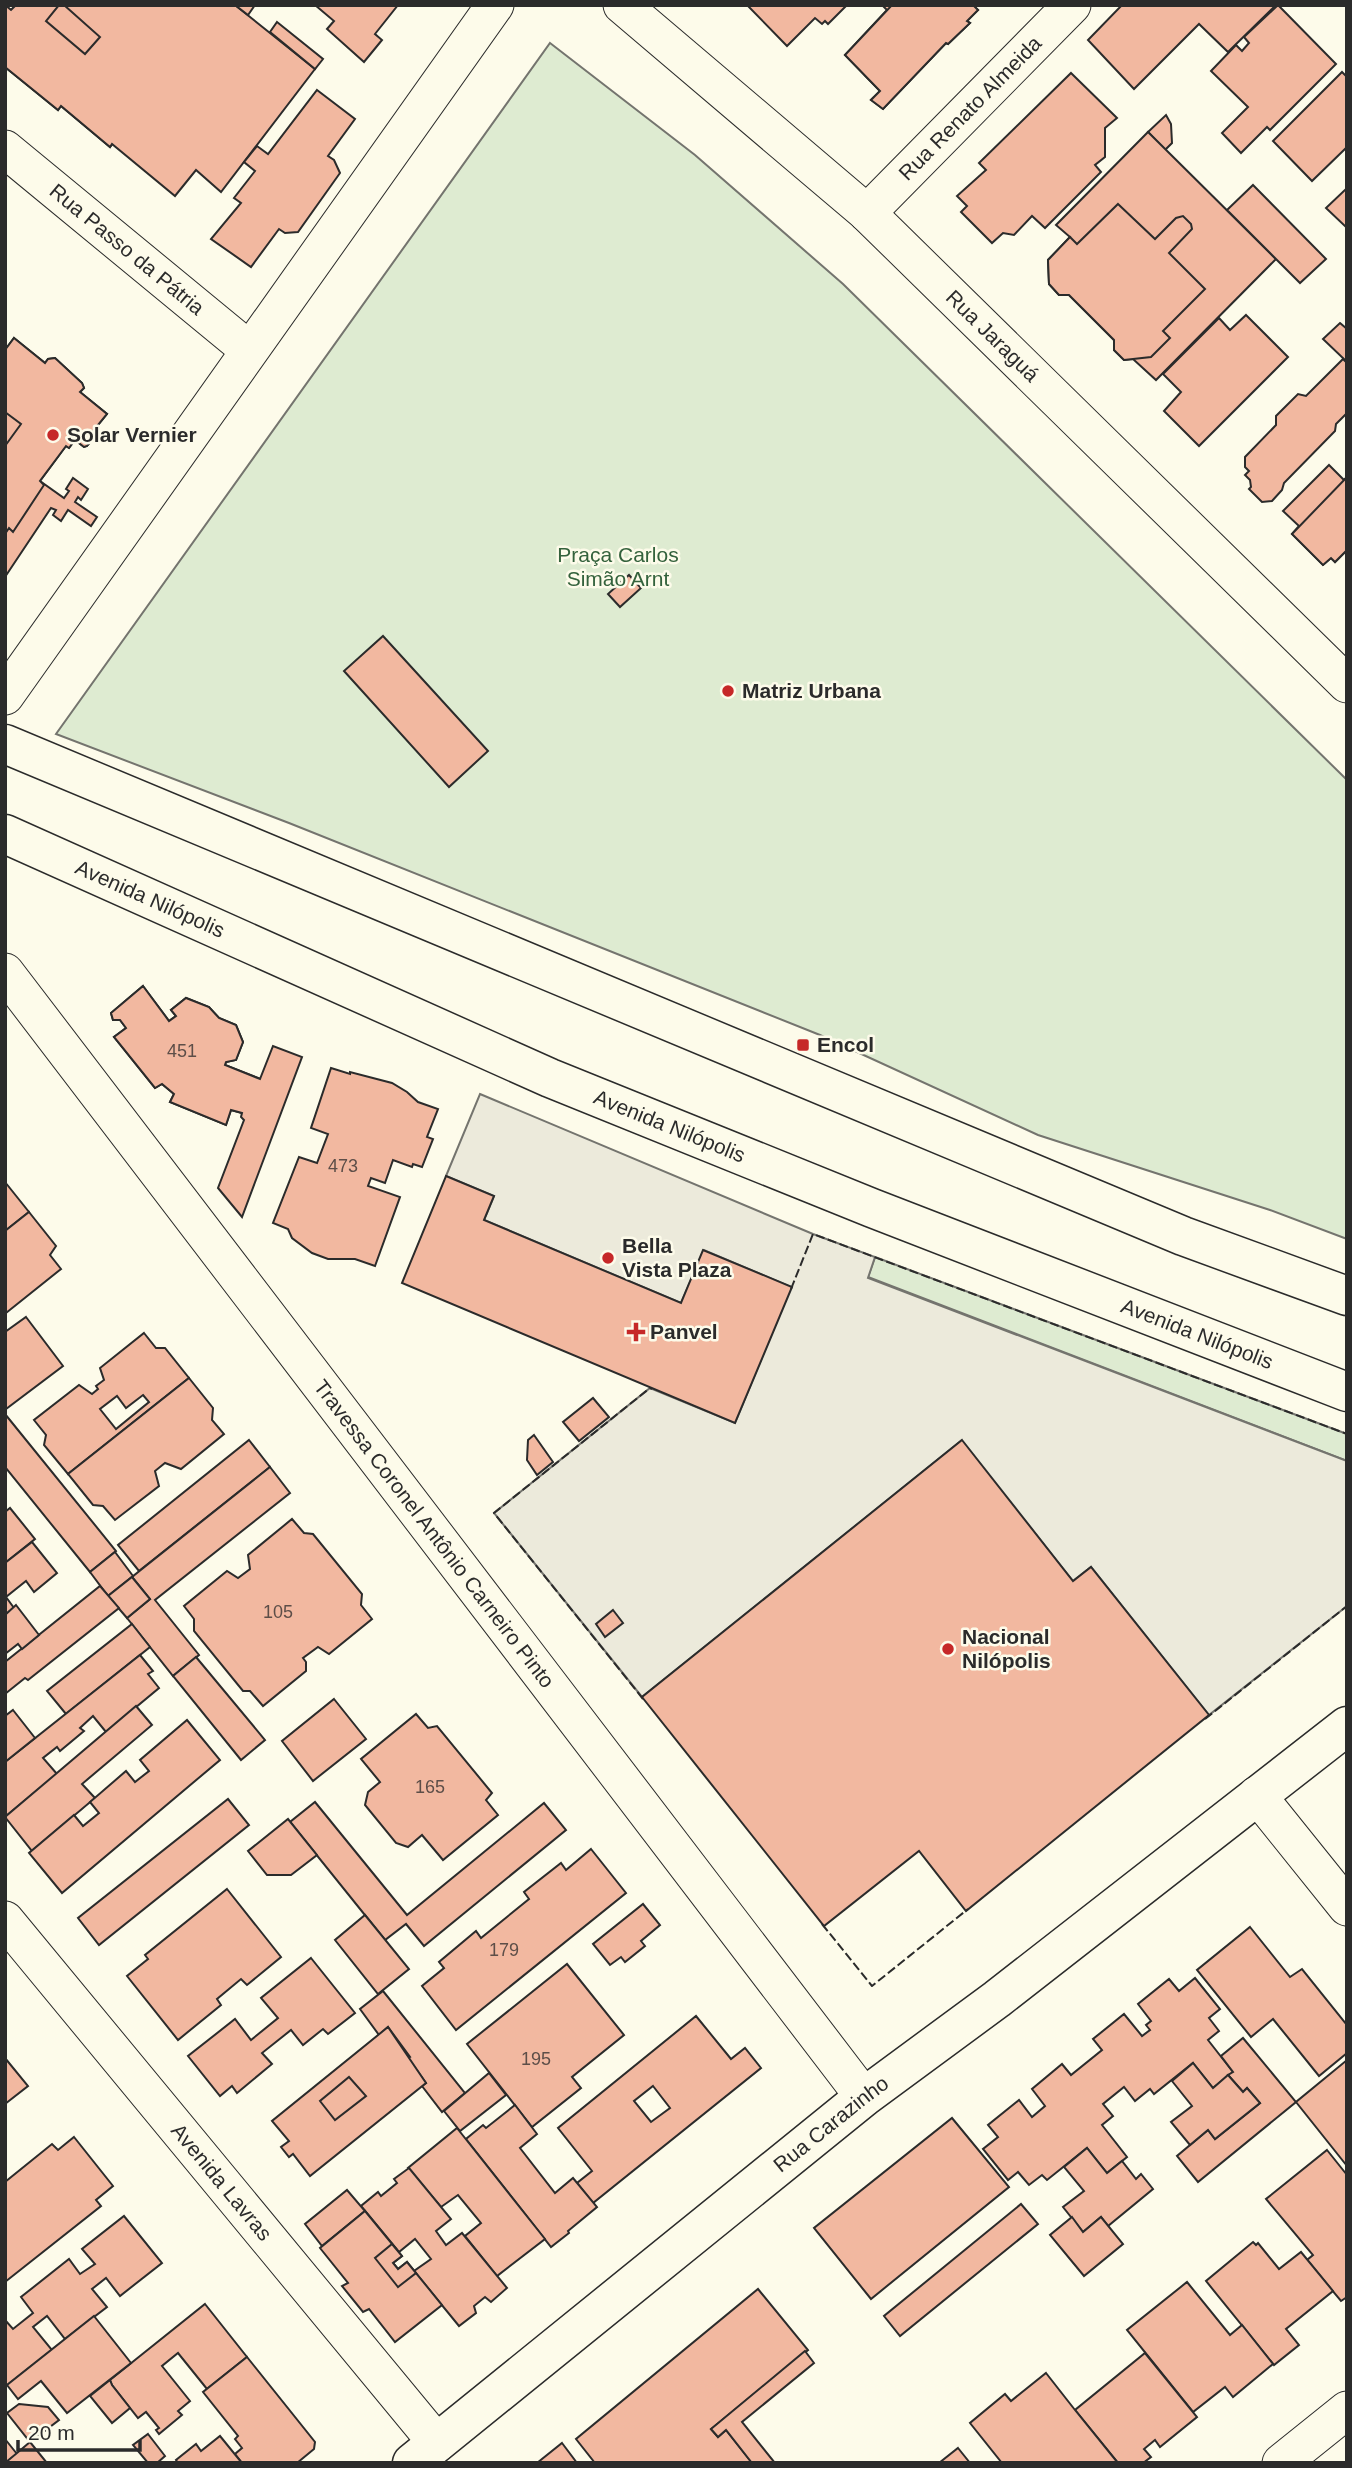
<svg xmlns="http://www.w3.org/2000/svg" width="1352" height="2468" viewBox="0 0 1352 2468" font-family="Helvetica,sans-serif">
  <rect width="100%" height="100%" fill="#fdfbea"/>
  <g fill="#deebd1" stroke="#74746e" stroke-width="2">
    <polygon points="550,43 695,155 843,284 1347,780 1347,1239 1270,1210 1038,1135 820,1035 289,823 56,734"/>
    <polygon points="875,1257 1347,1434 1347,1461 868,1277"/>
  </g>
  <polygon fill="#eceadb" stroke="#74746e" stroke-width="2" points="480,1094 813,1234 875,1257 868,1278 1347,1461 1347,1606 1209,1715 1091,1567 1073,1581 961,1441 642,1697 494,1513 650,1388 735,1423 791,1287 704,1250 681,1303 484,1220 494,1196 446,1176"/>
  <g fill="#f2b8a0" stroke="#2b2b2b" stroke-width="2" fill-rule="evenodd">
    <polygon points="5,5 11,10 16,5 149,5 195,43 110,147 61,106 58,110 5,67"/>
    <polygon points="5,5 11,10 16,5 235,5 315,69 221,192 196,170 175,196 112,144 110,147 61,106 58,110 5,67"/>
    <polygon points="59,5 64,5 100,37 85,54 46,21"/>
    <polygon points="235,5 255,5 248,15"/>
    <polygon points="315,5 398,5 375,34 382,40 364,62 327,29 334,21"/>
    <polygon points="747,5 844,5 846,6 828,24 825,21 822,24 815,18 787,46"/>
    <polygon points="882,5 973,5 978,10 967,21 970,23 948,44 946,43 883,109 871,100 880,91 845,55 887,10"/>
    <polygon points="892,5 973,5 978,10 967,21 970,23 948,44 946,43 883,109 871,100 880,91 845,55"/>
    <polygon points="1122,5 1276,5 1228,52 1199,24 1134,89 1088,40"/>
    <polygon points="1278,5 1336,64 1270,130 1267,127 1241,153 1222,133 1248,107 1211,71 1236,45 1242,51 1249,43 1244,37"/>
    <polygon points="277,22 323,59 315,69 270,32"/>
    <polygon points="1342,72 1347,77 1347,147 1312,181 1273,141"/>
    <polygon points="1071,73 1117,118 1105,128 1105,157 1095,165 1101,172 1045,228 1032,216 1014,235 1003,233 992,243 961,212 967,206 957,196 986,170 979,163"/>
    <polygon points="317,90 355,119 328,156 334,160 340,173 298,232 285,233 279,229 251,267 211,239 241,203 234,198 255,171 244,162 257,146 268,154"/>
    <polygon points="1166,115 1171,124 1172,143 1165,150 1148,132"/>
    <polygon points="1148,132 1276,259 1156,380 1133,359 1124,360 1114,350 1114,340 1069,295 1059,295 1049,284 1048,260 1070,237 1056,225"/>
    <polygon points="1253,185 1326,259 1300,283 1227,210"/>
    <polygon points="1347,188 1347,228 1326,208"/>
    <polygon points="1118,204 1155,239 1176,218 1183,216 1191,224 1192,229 1169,253 1205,289 1163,331 1170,338 1151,357 1124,360 1114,350 1114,340 1069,295 1059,295 1049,284 1048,260 1070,237 1077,244"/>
    <polygon points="1246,315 1288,357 1199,446 1164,411 1181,392 1163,374 1219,318 1230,330"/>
    <polygon points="1340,323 1347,329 1347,362 1323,339"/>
    <polygon points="14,338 45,363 48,359 55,358 82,383 84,388 80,392 107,414 93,431 93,439 87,446 84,447 75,440 69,448 66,446 40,481 64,498 69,491 66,489 73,478 88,489 81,500 78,497 75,502 97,517 91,526 68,510 61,521 53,515 56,510 51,508 5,577 5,350"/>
    <polygon points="14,338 45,363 48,359 55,358 82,383 84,388 80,392 107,414 93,431 93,439 87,446 84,447 75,440 69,448 66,446 40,481 44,485 13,532 9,528 5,534 5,446 21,424 5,412 5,350"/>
    <polygon points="1343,359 1347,363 1347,413 1336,424 1335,431 1284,483 1282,490 1272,501 1262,502 1249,489 1251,487 1250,480 1245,475 1249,471 1245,467 1245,457 1276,425 1276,416 1298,394 1306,396"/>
    <polygon points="1329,465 1344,480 1347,477 1347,550 1335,562 1331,558 1323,565 1292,534 1299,526 1283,511"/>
    <polygon points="1347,477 1347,550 1335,562 1331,558 1323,565 1292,534"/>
    <polygon points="629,575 641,588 620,607 608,594"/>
    <polygon points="383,636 488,751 449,787 344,671"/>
    <polygon points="143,986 169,1021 176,1016 171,1010 186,998 209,1007 219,1018 236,1025 243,1042 236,1060 226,1062 225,1065 266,1081 253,1119 244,1120 242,1113 231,1110 226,1125 170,1102 174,1094 162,1084 155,1088 114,1037 126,1028 120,1020 113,1020 111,1013"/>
    <polygon points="143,986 169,1021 176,1016 171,1010 186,998 209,1007 219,1018 236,1025 243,1042 236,1060 226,1062 225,1065 260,1079 273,1046 302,1057 242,1217 218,1188 244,1120 241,1117 242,1113 231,1110 226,1125 170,1102 174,1094 162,1084 155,1088 114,1037 126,1028 120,1020 113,1020 111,1013"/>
    <polygon points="331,1068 350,1074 350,1072 392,1083 407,1092 418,1102 438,1109 427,1137 433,1139 422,1167 413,1164 412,1167 393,1160 385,1183 371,1178 368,1186 400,1197 375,1266 355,1259 328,1259 312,1253 292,1238 288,1229 273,1223 299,1157 317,1163 328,1134 311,1128"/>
    <polygon points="446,1176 494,1196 484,1220 681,1303 703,1250 792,1287 735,1423 402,1283"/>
    <polygon points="5,1182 29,1212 5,1231"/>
    <polygon points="29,1212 56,1246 50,1255 61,1269 6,1313 5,1231"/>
    <polygon points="26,1317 63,1366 6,1409 5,1332"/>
    <path d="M144,1333l12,15h9l24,30 -121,96 -24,-29 2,-10 -12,-15 45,-35 13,9 6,-5 -2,-3 8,-6 -4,-12zM143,1395l6,7 -33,27 -16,-20 17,-13 9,12z"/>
    <polygon points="189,1378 213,1408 212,1420 224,1434 181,1469 165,1463 155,1471 159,1486 115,1520 103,1506 93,1505 68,1474"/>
    <polygon points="593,1398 609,1417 579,1441 563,1422"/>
    <polygon points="5,1414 116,1551 90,1572 5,1467"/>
    <polygon points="534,1435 553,1462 537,1475 527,1460 528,1440"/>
    <polygon points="249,1440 270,1467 139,1571 118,1545"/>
    <polygon points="962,1440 1073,1581 1091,1567 1209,1715 966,1911 919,1851 824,1926 642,1697"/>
    <polygon points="270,1467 290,1493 155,1600 199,1655 173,1676 127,1618 150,1599 132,1577"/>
    <polygon points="10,1508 35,1539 5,1563 5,1512"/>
    <polygon points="292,1519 304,1533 313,1534 362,1594 361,1605 372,1619 329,1654 318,1647 303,1658 306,1662 306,1671 263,1706 250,1691 243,1691 194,1631 194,1619 184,1606 227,1571 238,1578 250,1569 248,1555"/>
    <polygon points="32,1542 57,1573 34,1592 26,1581 6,1597 14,1608 5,1615 5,1563"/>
    <polygon points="115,1552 133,1576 108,1596 90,1572"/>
    <polygon points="132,1577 150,1599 127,1618 108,1596"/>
    <polygon points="100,1586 119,1608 28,1680 25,1678 5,1694 5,1662"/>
    <polygon points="16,1605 39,1635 22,1649 18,1644 5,1654 5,1615"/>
    <polygon points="613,1610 623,1623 605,1637 596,1624"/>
    <polygon points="132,1624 150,1647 66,1714 47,1691"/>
    <polygon points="140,1655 153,1671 148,1674 159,1688 106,1732 93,1716 80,1728 84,1731 60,1751 57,1747 43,1758 57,1774 5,1817 5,1762"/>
    <polygon points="196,1657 265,1740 241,1760 173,1676"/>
    <polygon points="334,1699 366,1739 313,1781 282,1741"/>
    <polygon points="136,1706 152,1725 82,1784 95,1798 32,1851 5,1817"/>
    <polygon points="13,1710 35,1738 5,1762 5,1716"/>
    <polygon points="416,1714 428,1728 437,1726 492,1793 486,1800 498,1815 443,1860 422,1835 408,1847 396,1843 365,1805 368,1792 380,1782 361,1759"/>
    <polygon points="187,1720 220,1760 62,1893 29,1853 74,1815 83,1826 99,1813 90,1802 126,1771 135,1782 149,1771 140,1760"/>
    <polygon points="228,1799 249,1825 99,1945 78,1918"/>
    <polygon points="315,1802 407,1915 544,1803 566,1830 424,1946 406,1924 385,1940 290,1822"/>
    <polygon points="288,1819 317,1855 291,1875 267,1875 248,1851"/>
    <polygon points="591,1849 626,1893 456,2030 422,1986 444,1968 439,1962 476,1931 481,1938 529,1899 524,1892 561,1863 566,1870"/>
    <polygon points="227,1889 281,1957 247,1985 241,1979 217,1999 221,2005 178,2040 127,1976 148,1959 145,1955"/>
    <polygon points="643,1904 660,1925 641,1941 645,1946 625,1962 621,1957 610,1965 593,1944"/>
    <polygon points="365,1915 409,1969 378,1994 335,1940"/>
    <polygon points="1250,1927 1290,1977 1302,1969 1347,2025 1347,2053 1319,2076 1273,2019 1251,2037 1197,1970"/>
    <polygon points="311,1958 355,2013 328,2034 323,2029 303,2045 291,2030 262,2053 272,2064 237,2093 232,2086 220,2096 188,2056 235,2019 251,2040 278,2018 261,1998"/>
    <polygon points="567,1964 624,2035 572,2077 581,2088 532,2127 467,2044"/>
    <polygon points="1195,1978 1220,2009 1209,2018 1219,2031 1208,2040 1233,2072 1213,2088 1193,2063 1154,2094 1150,2089 1135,2101 1124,2087 1103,2104 1113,2116 1102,2125 1127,2157 1107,2173 1087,2148 1047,2180 1042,2175 1029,2185 1018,2172 1008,2180 983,2149 998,2137 988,2125 1019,2100 1032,2117 1045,2106 1032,2089 1062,2064 1071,2075 1102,2050 1093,2039 1124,2014 1142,2036 1150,2030 1146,2025 1151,2021 1138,2004 1169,1979 1179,1991"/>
    <polygon points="383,1991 465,2093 442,2112 422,2086 426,2083 408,2058 410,2057 388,2027 379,2035 360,2009"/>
    <path d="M696,2016l35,43 14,-11 16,20 -168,135 -16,-20 15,-12 -34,-43zM653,2086l17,22 -19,14 -17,-21z"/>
    <polygon points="388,2027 426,2083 310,2176 293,2154 289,2157 281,2147 289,2141 272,2121"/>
    <polygon points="1243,2038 1296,2102 1198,2182 1177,2156 1208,2130 1215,2139 1260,2103 1247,2088 1243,2092 1228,2075 1233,2072 1221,2056"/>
    <polygon points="5,2058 28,2086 5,2104"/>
    <polygon points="1347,2060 1347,2166 1296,2102"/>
    <polygon points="1193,2063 1213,2088 1228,2075 1243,2092 1247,2088 1260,2103 1215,2139 1208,2130 1190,2145 1171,2122 1192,2106 1172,2081"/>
    <polygon points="489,2073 506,2095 460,2131 444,2111"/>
    <polygon points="349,2077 366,2096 335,2120 320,2101"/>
    <polygon points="515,2105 537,2134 520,2148 555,2193 573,2178 597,2207 568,2231 569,2233 551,2247 466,2139 483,2125 486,2128"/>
    <polygon points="952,2118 1009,2187 871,2299 814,2228"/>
    <polygon points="457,2128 545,2239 497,2276 465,2236 481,2223 458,2195 441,2207 408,2168"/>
    <polygon points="74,2137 113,2186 96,2200 101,2206 5,2282 5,2182 52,2144 58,2150"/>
    <polygon points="1087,2148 1107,2173 1122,2161 1136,2179 1141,2174 1153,2189 1108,2226 1101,2217 1083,2232 1063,2207 1084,2191 1064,2167"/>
    <polygon points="1327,2150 1347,2175 1347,2297 1341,2301 1307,2260 1313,2255 1266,2199"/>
    <polygon points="409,2168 451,2219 436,2231 446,2245 462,2233 507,2288 491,2302 485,2297 474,2306 476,2313 459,2326 414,2271 431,2259 415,2239 399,2252 361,2206 378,2192 381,2196 397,2183 394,2179"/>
    <polygon points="347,2190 365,2211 322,2246 305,2224"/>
    <polygon points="1021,2204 1038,2224 900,2336 884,2316"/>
    <polygon points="365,2211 402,2256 393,2263 398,2269 407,2262 442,2305 395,2342 369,2309 363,2312 342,2286 348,2283 320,2248"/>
    <polygon points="124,2216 162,2263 120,2296 106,2278 92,2289 107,2307 65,2339 47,2316 33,2327 52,2350 5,2387 5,2320 13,2329 33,2313 21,2297 69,2259 80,2274 95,2264 82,2249"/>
    <polygon points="1072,2217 1083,2232 1101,2217 1123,2244 1084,2276 1050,2235"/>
    <polygon points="1253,2242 1256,2245 1258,2243 1279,2269 1301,2252 1333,2291 1286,2329 1299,2345 1274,2365 1206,2281"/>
    <polygon points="392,2244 402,2256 393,2263 398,2269 407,2262 416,2273 398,2287 375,2258"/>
    <polygon points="1187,2282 1230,2335 1242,2325 1273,2364 1233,2397 1225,2387 1193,2412 1127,2330"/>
    <polygon points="758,2289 808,2350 711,2429 718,2437 726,2430 752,2463 595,2463 576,2439"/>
    <polygon points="205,2304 247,2357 207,2389 178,2353 162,2366 190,2401 178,2411 182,2415 159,2434 156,2430 159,2428 146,2412 138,2418 112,2385 110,2380"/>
    <polygon points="94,2316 131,2363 67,2413 41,2381 18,2399 7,2385"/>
    <polygon points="805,2351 814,2363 742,2422 775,2463 752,2463 726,2430 718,2437 711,2429"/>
    <polygon points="1145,2353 1197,2417 1160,2447 1155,2440 1144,2449 1151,2457 1143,2463 1118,2463 1075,2410"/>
    <polygon points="247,2357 315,2442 314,2449 297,2463 242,2463 235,2454 242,2448 235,2439 238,2436 203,2392"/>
    <polygon points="1046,2373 1075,2410 1118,2463 1002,2463 970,2423 1005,2394 1011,2401"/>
    <polygon points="110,2380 112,2385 130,2408 112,2423 90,2396"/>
    <polygon points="19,2404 48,2407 59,2420 30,2442 7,2413"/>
    <polygon points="148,2434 165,2456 157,2463 148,2463 133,2445"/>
    <polygon points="220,2436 242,2463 178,2463 176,2460 196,2444 201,2451"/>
    <polygon points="5,2439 17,2454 5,2463"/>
    <polygon points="30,2442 47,2463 5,2463 17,2453"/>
    <polygon points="562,2443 577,2463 537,2463"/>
    <polygon points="958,2448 970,2463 939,2463"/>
  </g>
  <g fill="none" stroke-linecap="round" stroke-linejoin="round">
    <defs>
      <g id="minor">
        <path id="s1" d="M622,5l245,208 480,471"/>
        <path id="s2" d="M5,149l244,201"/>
        <path id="s3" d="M867,213l205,-208"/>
        <polyline points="5,696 495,5"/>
        <path id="s4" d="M5,972l859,1125"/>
        <polyline points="1257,1795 1347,1907"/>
        <path id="s5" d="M5,1920l432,523"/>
        <polyline points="1281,2463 1347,2410"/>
      </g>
      <g id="tertiary">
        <path id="s6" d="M412,2463l452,-366 133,-98 350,-273"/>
      </g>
      <g id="secondary">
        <polyline points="5,744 1183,1236 1347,1296"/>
        <path id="s7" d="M5,834l545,244 322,130 475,184"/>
      </g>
    </defs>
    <use href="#minor" stroke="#2b2b2b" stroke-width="39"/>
    <use href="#tertiary" stroke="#2b2b2b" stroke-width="41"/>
    <use href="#secondary" stroke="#2b2b2b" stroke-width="41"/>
    <use href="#minor" stroke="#fdfbea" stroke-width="37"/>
    <use href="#tertiary" stroke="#fdfbea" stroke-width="38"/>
    <use href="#secondary" stroke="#fdfbea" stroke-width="38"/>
    <g stroke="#2b2b2b" stroke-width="2" stroke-dasharray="9 3.5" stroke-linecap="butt">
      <polyline points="791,1289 813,1234 1347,1434"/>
      <polyline points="643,1699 494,1513 650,1388 652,1389"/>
      <polyline points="1205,1719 1347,1606"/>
      <polyline points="822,1924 872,1986 968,1909"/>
    </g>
  </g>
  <g fill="#c62828" stroke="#fdfbea" stroke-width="2.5">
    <circle cx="53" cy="435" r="7"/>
    <circle cx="728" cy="691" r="7"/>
    <rect x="796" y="1038" width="14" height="14" rx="3.5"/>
    <circle cx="608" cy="1258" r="7"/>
    <path d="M632.5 1321.5h7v7h7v7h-7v7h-7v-7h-7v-7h7z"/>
    <circle cx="948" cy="1649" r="7"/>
  </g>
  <g text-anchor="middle" stroke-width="5" stroke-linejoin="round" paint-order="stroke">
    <g font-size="18" fill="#5d4e48">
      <text x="182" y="1057">451</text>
      <text x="343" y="1172">473</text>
      <text x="278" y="1618">105</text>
      <text x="430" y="1793">165</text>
      <text x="504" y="1956">179</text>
      <text x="536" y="2065">195</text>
    </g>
    <g font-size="21" fill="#2b2b2b" stroke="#fdfbea">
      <text dy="7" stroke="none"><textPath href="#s3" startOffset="147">Rua Renato Almeida</textPath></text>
      <text dy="7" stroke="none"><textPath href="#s2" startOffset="158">Rua Passo da Pátria</textPath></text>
      <text dy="7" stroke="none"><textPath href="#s1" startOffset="497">Rua Jaraguá</textPath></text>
      <text dy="7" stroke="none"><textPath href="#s7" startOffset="159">Avenida Nilópolis</textPath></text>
      <text dy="7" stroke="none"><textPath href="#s7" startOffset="726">Avenida Nilópolis</textPath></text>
      <text dy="7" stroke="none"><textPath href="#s7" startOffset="1293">Avenida Nilópolis</textPath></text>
      <text dy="7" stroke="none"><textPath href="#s4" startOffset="707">Travessa Coronel Antônio Carneiro Pinto</textPath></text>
      <text dy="7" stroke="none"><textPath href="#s6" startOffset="539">Rua Carazinho</textPath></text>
      <text dy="7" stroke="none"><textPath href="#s5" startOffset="340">Avenida Lavras</textPath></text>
    </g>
    <g font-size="21" font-weight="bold" fill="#2b2b2b" stroke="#fdfbea" text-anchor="start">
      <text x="67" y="442">Solar Vernier</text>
      <text x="742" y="698">Matriz Urbana</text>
      <text x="817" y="1052">Encol</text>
      <text x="622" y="1253">Bella<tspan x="622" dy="24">Vista Plaza</tspan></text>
      <text x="650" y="1339">Panvel</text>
      <text x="962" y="1644">Nacional<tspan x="962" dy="24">Nilópolis</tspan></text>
    </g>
    <g font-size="21" fill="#34623c" stroke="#fdfbea">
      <text x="618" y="562">Praça Carlos<tspan x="618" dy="24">Simão Arnt</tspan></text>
    </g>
  </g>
  <rect width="1352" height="2468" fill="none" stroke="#2b2b2b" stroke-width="14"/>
  <path d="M18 2440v10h122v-10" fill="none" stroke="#2b2b2b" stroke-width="3.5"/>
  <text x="28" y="2440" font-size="21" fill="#2b2b2b" stroke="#fdfbea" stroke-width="5" paint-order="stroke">20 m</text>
</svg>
